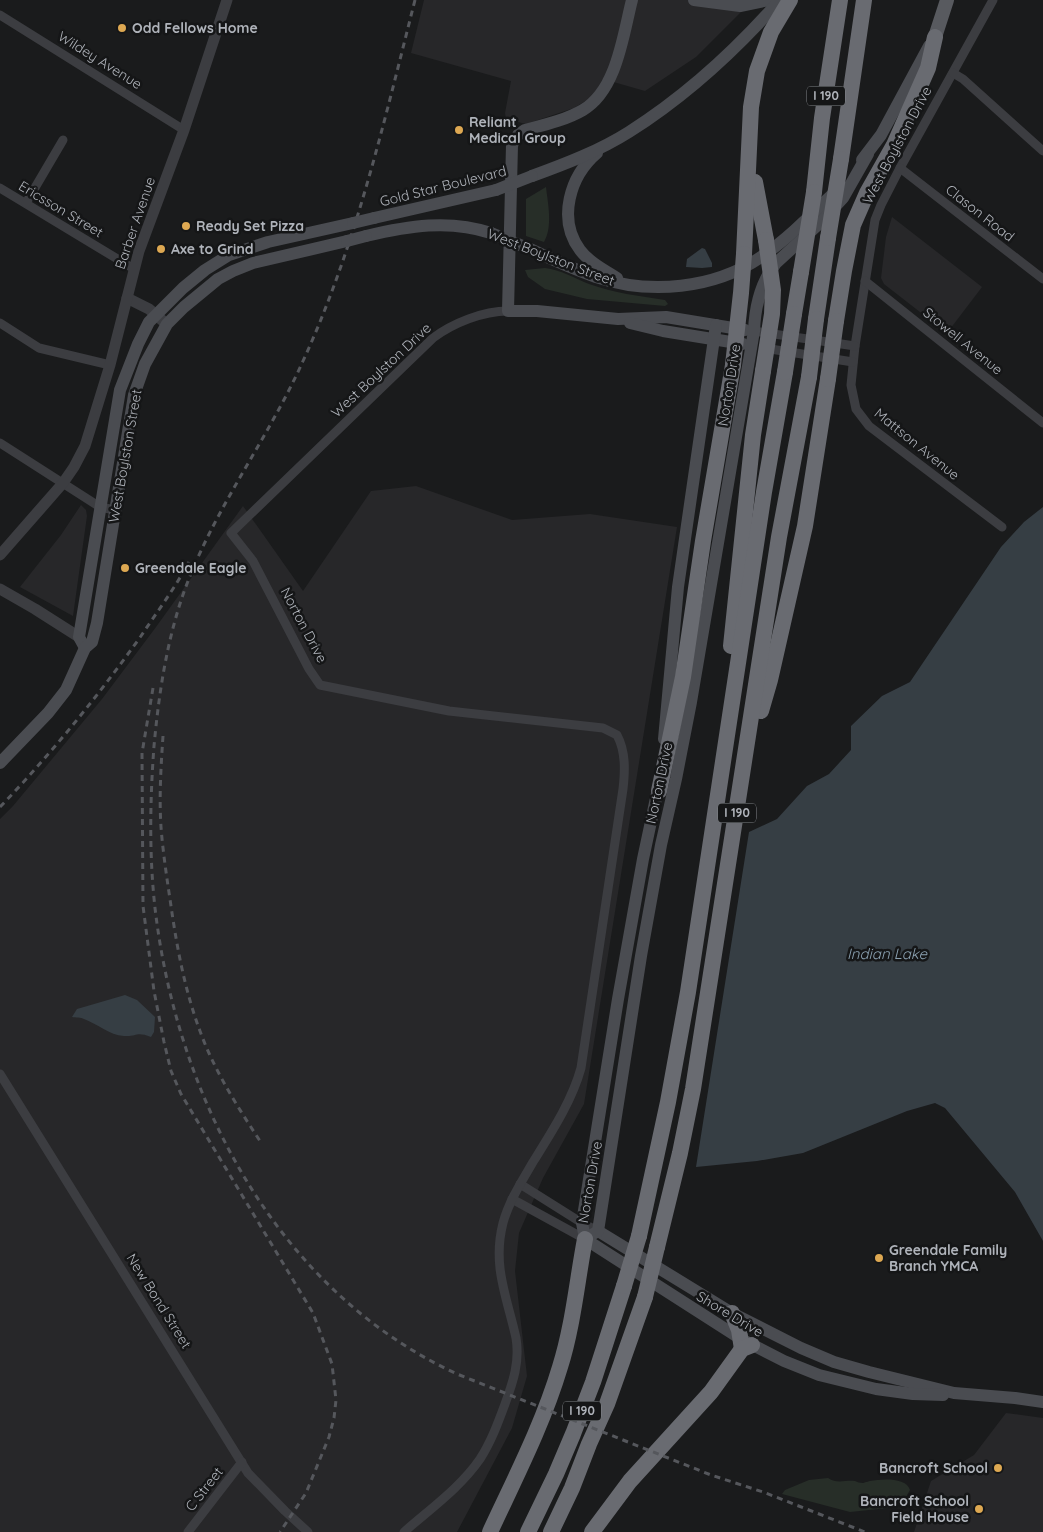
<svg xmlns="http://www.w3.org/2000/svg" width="1043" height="1532" viewBox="0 0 1043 1532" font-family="Quicksand,sans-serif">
  <rect width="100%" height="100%" fill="#1a1b1c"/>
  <g fill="#272729">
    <polygon points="424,0 753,0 696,57 645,91 603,79 592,97 574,108 526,124 506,119 505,113 511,81 411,53"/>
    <polygon points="892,217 982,287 947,333 884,284 881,278 886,237"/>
    <polygon points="416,486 512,520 590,514 677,527 584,1104 543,1178 519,1233 515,1271 527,1376 512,1428 457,1532 0,1532 0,819 13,806 102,699 156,627 243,506 303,591 371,491"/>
    <polygon points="81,505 86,510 87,516 73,616 20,587 61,535"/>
    <polygon points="1006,1413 1043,1418 1043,1532 914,1532 931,1481 974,1455"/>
  </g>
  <g fill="#272e28">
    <path d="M546,187c2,17 7,40 -2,55l-18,-6v-37z"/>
    <path d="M545,268c16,2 29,10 44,16 25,9 50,12 76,16l3,4 -3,2 -78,-7 -42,-10 -17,-12 -3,-7z"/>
    <path d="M828,1478c9,6 16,2 27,3 2,1 5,2 8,2 0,0 7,-2 7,-2 12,-2 36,-4 40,9l-6,10 -7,5 -9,3 -38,4 -68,-18 3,-4 24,-10z"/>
  </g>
  <g fill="#363e44">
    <polygon points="702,248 705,249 712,263 712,267 702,268 686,267 687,259"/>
    <polygon points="1043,507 1043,1241 1015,1192 945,1108 935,1103 907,1111 803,1153 757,1161 696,1167 749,832 777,819 807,786 829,774 851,750 851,726 882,696 910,682 1001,547 1024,522"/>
    <path d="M125,995l12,5 18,17 -1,15 -3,5c-15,-6 -14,0 -27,-1 -15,-1 -26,-12 -40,-17 -3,-2 -8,-1 -12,-2l5,-8z"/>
  </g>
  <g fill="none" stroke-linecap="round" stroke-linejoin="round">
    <g stroke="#3c3d41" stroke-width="9">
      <polyline points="993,0 900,168 881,205 875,220 855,346 851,385 856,409 869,426 1002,527"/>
      <polyline points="0,15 184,130"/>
      <polyline points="953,73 963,79 1043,151"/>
      <polyline points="900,168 1043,279"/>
      <polyline points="0,188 134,269"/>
      <polyline points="26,203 63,140"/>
      <polyline points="865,281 1043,423"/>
      <polyline points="0,323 39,348 110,365"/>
      <polyline points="754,331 855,346"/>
      <polyline points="764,348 853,362"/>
      <polyline points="0,443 100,507 115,510"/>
      <polyline points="0,1074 248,1473 285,1511 308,1532"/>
      <polyline points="520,1184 582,1223 598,1231"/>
      <polyline points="512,1199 585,1239"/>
      <polyline points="188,1532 242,1462"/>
      <path d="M404,1532c26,-23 56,-44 76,-73 11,-17 18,-36 25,-55 8,-22 15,-42 11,-66 -9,-41 -24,-72 -13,-115 6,-22 19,-42 30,-61 18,-29 39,-61 48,-94l42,-279c2,-18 3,-37 -6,-54l-14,-7 -154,-17 -129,-26 -11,-16 -56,-108 -22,-28 202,-195c20,-15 50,-27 75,-27"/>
    </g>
    <g stroke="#3c3d41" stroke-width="11">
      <polyline points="127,298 149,309 163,321"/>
      <polyline points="0,555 63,483 74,467 85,446 110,365 139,251 184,130 227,0"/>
      <polyline points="0,589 35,609 79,637"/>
    </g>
    <g stroke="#4a4c51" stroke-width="12">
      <path d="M632,0c-9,35 -15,90 -49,110 -17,10 -39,15 -58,20l-7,5 -6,10 -4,166h29l81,8 48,-2 79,13"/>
      <polyline points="694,0 740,6 769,0"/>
      <path d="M597,153c-27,23 -40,66 -17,97 9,12 24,20 37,28"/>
      <polyline points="862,160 881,135 929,46"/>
      <path d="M532,176c33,-12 67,-25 97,-44 57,-36 106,-81 151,-132"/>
      <polyline points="374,218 496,190"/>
      <path d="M366,236c42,-10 83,-17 125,-3"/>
      <path d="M530,249c21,10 44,20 66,28 54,18 118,12 165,-20 28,-19 53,-45 77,-68"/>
      <polyline points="630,323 663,331 743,344"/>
      <polyline points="85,648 79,637 120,390 138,344 149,322 183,288 205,270 229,255 268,242 353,223"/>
      <polyline points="664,739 678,587 716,325"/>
      <polyline points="0,763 48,713 66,690 85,648 92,642 97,623 134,395 145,364 167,324 184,307 218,279 233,271 253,263 347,241"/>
      <polyline points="598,1231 732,1313 801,1348 834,1362 869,1372 954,1393 1015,1398 1043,1402"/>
      <path d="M585,1239l13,-8 43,-275 20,-111 15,-66 15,-77 63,-371c1,-25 6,-48 22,-68l45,-41 22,-24 25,-44"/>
      <polyline points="585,1239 582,1223 618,999 643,859 659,784"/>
      <polyline points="585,1239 741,1339 784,1361 819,1375 876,1389 913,1394 943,1395"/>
    </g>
    <polyline stroke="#585a5f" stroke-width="14" points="935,37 947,0"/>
    <g stroke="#696b71" stroke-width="16">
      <polyline points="841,159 864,0"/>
      <polyline points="755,182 766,240"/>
      <polyline points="814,192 822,118 840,0"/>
      <polyline points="744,254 751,107 757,71 771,32 790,0"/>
      <polyline points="794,314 801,272"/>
      <polyline points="816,319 828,238"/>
      <polyline points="836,321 844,271 853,225 867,193 894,145 928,68 935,37"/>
      <polyline points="731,646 753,435 763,371"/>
      <polyline points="761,711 770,680 805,526 828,379"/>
      <polyline points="659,791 683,677 703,541 733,365"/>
      <polyline points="639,1236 668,1102 688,992 764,492 785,372"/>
      <polyline points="657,1247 680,1153 693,1089 779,537 809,377"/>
      <polyline points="732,1313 739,1330 742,1349"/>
      <path d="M490,1532c25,-54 53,-108 70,-165 13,-41 17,-86 25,-128"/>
      <polyline points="528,1532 556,1474 573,1434 593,1382 624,1286"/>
      <polyline points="551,1532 572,1488 589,1444 607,1404 645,1297"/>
      <polyline points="592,1532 630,1481 711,1392 742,1349 752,1345"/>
    </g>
    <g stroke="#55575c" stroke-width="3" stroke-dasharray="6 5" stroke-linecap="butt">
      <path d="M415,0c-31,122 -59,246 -112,361 -39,87 -101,163 -127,256 -12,42 -18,86 -22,129 -4,54 -5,108 1,162 22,190 122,383 302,466l254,101 52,17 102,40"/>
      <polyline points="153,688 142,753 143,906 154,991 164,1042 171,1071 181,1094 313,1313 332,1364 336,1400 334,1418 329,1437 306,1493 280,1532"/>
      <path d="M163,736c-2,30 -4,60 -2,91 2,26 6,52 10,79 6,42 14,85 29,125 14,39 37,75 60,110"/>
      <path d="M0,807c51,-53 98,-111 141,-171 16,-24 34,-48 48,-74"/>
    </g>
    <g stroke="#4a4c51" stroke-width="12">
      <polyline points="496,190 532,176"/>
      <polyline points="353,223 374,218"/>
      <polyline points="491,233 530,249"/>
      <polyline points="347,241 366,236"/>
    </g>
    <g stroke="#696b71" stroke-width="16">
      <polyline points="828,238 841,159"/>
      <polyline points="801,272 814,192"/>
      <polyline points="733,365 741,293 744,254"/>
      <polyline points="763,371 772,314 773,290 766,240"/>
      <polyline points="785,372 794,314"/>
      <polyline points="809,377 816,319"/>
      <polyline points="828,379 836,321"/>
      <polyline points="624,1286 639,1236"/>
      <polyline points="645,1297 657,1247"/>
    </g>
  </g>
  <g fill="#dda852" stroke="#151617" stroke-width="2">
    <circle cx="122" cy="28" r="5"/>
    <circle cx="459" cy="130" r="5"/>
    <circle cx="186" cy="226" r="5"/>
    <circle cx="161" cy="249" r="5"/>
    <circle cx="125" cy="568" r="5"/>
    <circle cx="879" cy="1258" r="5"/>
    <circle cx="998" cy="1468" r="5"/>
    <circle cx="979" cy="1509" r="5"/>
  </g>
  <g text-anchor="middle" stroke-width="5" stroke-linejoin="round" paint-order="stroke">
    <g fill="#151617" stroke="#818489" stroke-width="1">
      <rect x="807" y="86.5" width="38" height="19" rx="4"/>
      <rect x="718" y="803.5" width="38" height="19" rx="4"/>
      <rect x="563" y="1401.5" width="38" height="19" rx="4"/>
    </g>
    <g font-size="12" font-weight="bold" fill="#afb3ba">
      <text x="826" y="100">I 190</text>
      <text x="737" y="817">I 190</text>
      <text x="582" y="1415">I 190</text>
    </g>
    <g font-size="14" font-weight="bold" fill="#afb3ba" stroke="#151617" text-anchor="start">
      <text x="132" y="33">Odd Fellows Home</text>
      <text x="469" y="127">Reliant<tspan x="469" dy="16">Medical Group</tspan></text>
      <text x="196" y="231">Ready Set Pizza</text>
      <text x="171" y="254">Axe to Grind</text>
      <text x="135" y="573">Greendale Eagle</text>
      <text x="889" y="1255">Greendale Family<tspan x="889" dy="16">Branch YMCA</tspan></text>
      <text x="988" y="1473" text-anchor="end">Bancroft School</text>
      <text x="969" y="1506" text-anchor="end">Bancroft School<tspan x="969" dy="16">Field House</tspan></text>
    </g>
    <g font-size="14" fill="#afb3ba" stroke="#151617">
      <text transform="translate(100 60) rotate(32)" y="5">Wildey Avenue</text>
      <text transform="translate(897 145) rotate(-62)" y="5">West Boylston Drive</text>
      <text transform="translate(443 186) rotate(-14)" y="5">Gold Star Boulevard</text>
      <text transform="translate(61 209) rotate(31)" y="5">Ericsson Street</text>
      <text transform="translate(980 213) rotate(38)" y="5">Clason Road</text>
      <text transform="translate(135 223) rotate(-71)" y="5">Barber Avenue</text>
      <text transform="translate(551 257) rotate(21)" y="5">West Boylston Street</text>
      <text transform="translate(963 341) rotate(39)" y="5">Stowell Avenue</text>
      <text transform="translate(381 370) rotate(-43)" y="5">West Boylston Drive</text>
      <text transform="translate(729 385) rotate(-81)" y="5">Norton Drive</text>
      <text transform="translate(917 444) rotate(39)" y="5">Mattson Avenue</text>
      <text transform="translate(125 456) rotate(-80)" y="5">West Boylston Street</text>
      <text transform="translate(304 625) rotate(62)" y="5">Norton Drive</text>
      <text transform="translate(659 783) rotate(-78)" y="5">Norton Drive</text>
      <text transform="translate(590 1182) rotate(-80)" y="5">Norton Drive</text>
      <text transform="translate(159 1301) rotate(58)" y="5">New Bond Street</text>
      <text transform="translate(730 1314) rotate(31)" y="5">Shore Drive</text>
      <text transform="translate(204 1489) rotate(-52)" y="5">C Street</text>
    </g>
    <g font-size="15" font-style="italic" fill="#8aa0b0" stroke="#151617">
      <text x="887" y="959">Indian Lake</text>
    </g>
  </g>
</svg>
